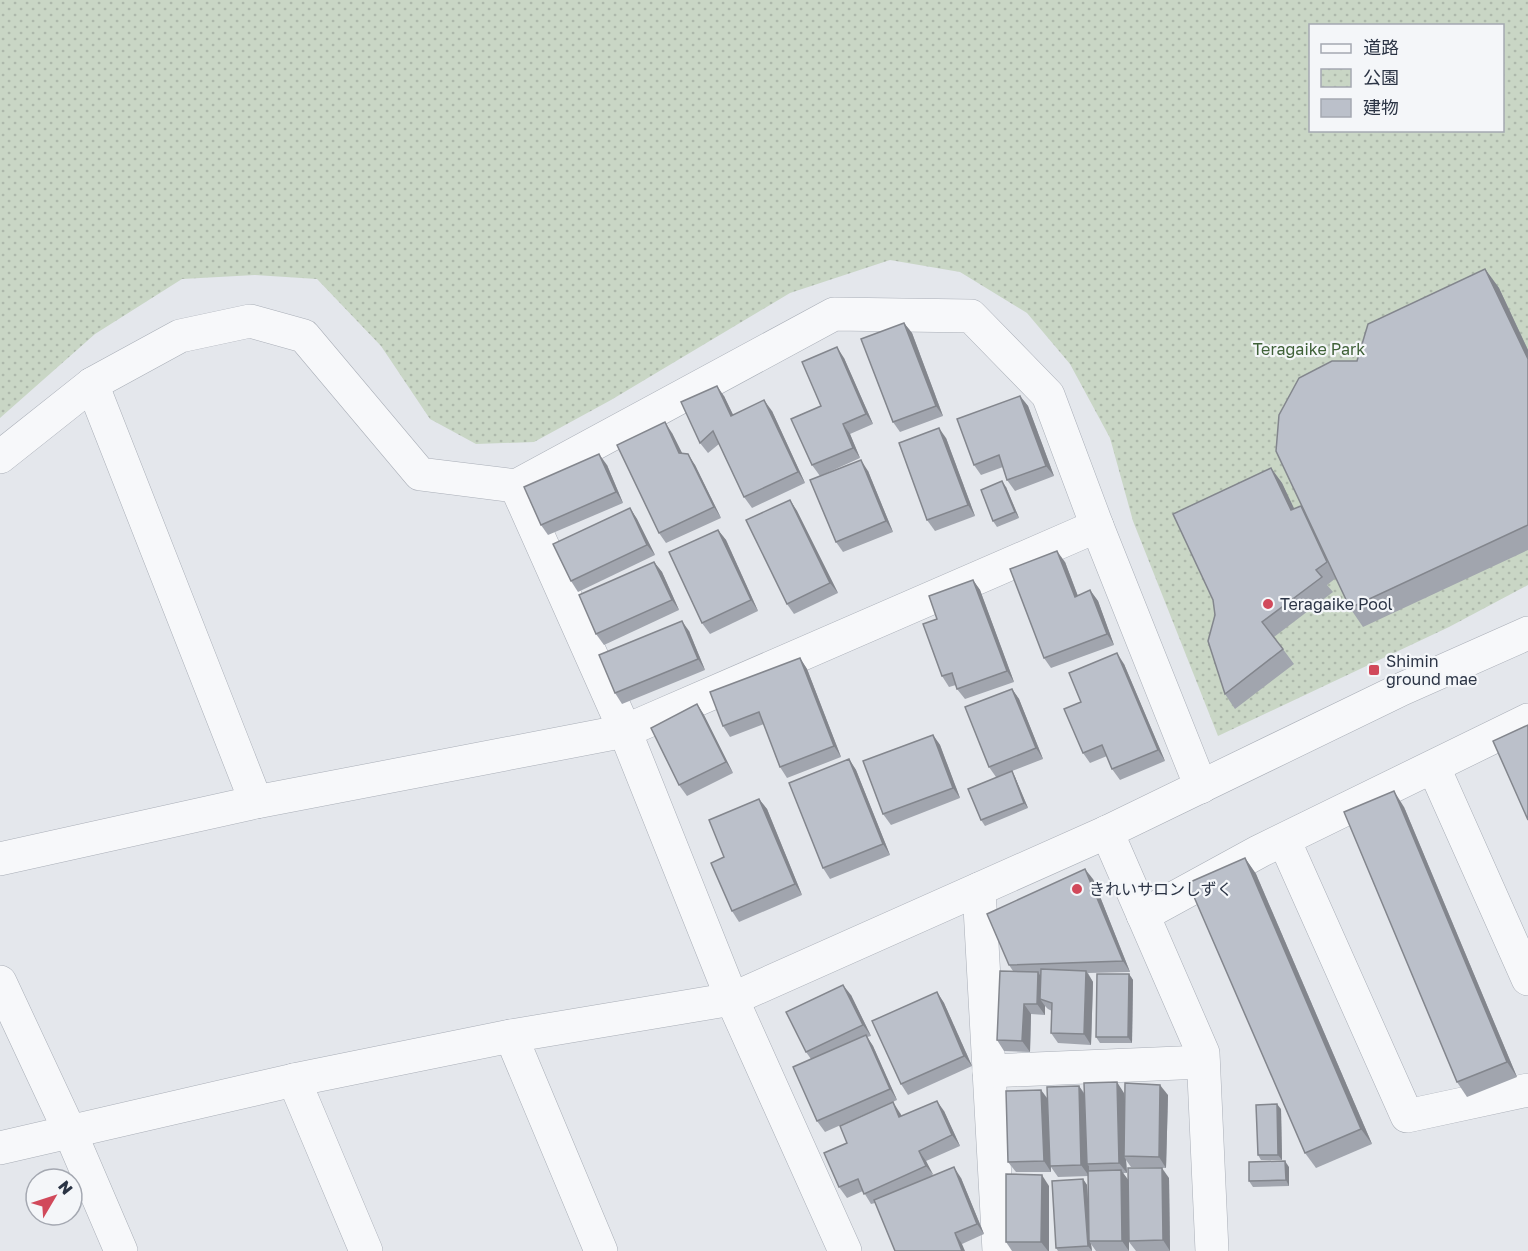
<svg xmlns="http://www.w3.org/2000/svg" width="1528" height="1251" viewBox="0 0 1528 1251" font-family="'Golos Text','Noto Sans JP',sans-serif">
  <defs>
    <pattern id="park-dots" width="8" height="8" patternUnits="userSpaceOnUse" patternTransform="scale(1.5)"><rect width="8" height="8" fill="#c9d6c5"/><path d="M2 2h.1M6 6h.1" fill="none" stroke="#adb8ab" stroke-width="1.8" stroke-linecap="round"/></pattern>
  </defs>
  <rect width="100%" height="100%" fill="#e4e7ec"/>
  <path fill="url(#park-dots)" fill-rule="evenodd" d="M0,0h1528v585l-79,42 -231,109 -85,-215 -23,-83 -40,-74 -43,-51 -67,-41 -70,-12 -100,33 -179,107 -77,42 -58,2 -46,-25 -49,-73 -64,-67 -62,-4 -73,4 -87,55 -95,84zM1310,26h192v104h-192z"/>
  <g fill="none" stroke-linecap="round" stroke-linejoin="round">
    <defs>
      <g id="minor">
        <polyline points="92,384 256,802"/>
        <polyline points="0,457 92,384 180,336 250,321 304,336 420,474 516,486 834,314 971,316 1048,395 1097,526 1201,787"/>
        <polyline points="516,486 625,731 732,999 845,1251"/>
        <polyline points="1434,768 1528,979"/>
        <polyline points="1107,832 1203,1053 1212,1251"/>
        <polyline points="1284,840 1407,1116 1528,1090"/>
        <polyline points="0,859 256,802 625,731 1097,526"/>
        <polyline points="979,889 999,1251"/>
        <polyline points="1143,915 1260,851 1528,720"/>
        <polyline points="0,982 70,1132 121,1251"/>
        <polyline points="511,1036 601,1251"/>
        <polyline points="989,1071 1203,1062"/>
        <polyline points="294,1080 366,1251"/>
        <polyline points="0,1148 294,1080 511,1036 732,999 1107,832 1402,689 1528,633"/>
      </g>
    </defs>
    <use href="#minor" stroke="#a9aeb7" stroke-width="34"/>
    <use href="#minor" stroke="#f7f8fa" stroke-width="33"/>
  </g>
  <g fill="#a1a5ae">
    <polygon points="1485,269 1499,288 1528,350 1528,550 1363,627 1350,608 1336,578 1327,585 1333,592 1274,637 1294,664 1235,709 1225,694 1271,468 1282,483 1294,509 1305,512 1357,361"/>
    <polygon points="904,323 912,333 943,416 900,432 893,422"/>
    <polygon points="844,358 873,424 850,434 860,458 820,476 812,465 821,406"/>
    <polygon points="724,396 733,415 772,411 805,483 752,508 744,497 719,444 708,453 700,443"/>
    <polygon points="1020,396 1028,406 1054,476 1015,491 1007,480 1003,467 981,475 974,465"/>
    <polygon points="672,433 682,453 695,465 721,518 666,543 659,533"/>
    <polygon points="946,438 975,516 935,531 927,520"/>
    <polygon points="607,465 623,503 548,535 541,525"/>
    <polygon points="868,471 893,532 843,552 836,542"/>
    <polygon points="1006,487 1019,518 997,527 993,521"/>
    <polygon points="790,500 797,511 838,593 794,614 787,604"/>
    <polygon points="630,508 637,519 655,555 578,592 571,581"/>
    <polygon points="718,530 726,540 758,611 710,634 702,623"/>
    <polygon points="654,562 662,572 679,610 604,645 596,634"/>
    <polygon points="1065,562 1078,596 1090,590 1098,601 1114,645 1051,668 1044,658"/>
    <polygon points="973,580 980,590 1014,682 965,699 957,689 956,685 949,687 942,676 937,619"/>
    <polygon points="689,631 705,670 622,704 615,693"/>
    <polygon points="800,658 807,669 841,757 787,778 780,767 764,724 730,737 723,726"/>
    <polygon points="1124,664 1165,761 1120,780 1112,769 1107,756 1090,763 1083,753 1081,702"/>
    <polygon points="1012,689 1019,699 1043,759 1012,771 1015,777 1028,808 985,826 981,820 996,777 989,767"/>
    <polygon points="697,704 704,715 733,773 687,796 679,785"/>
    <polygon points="933,735 940,745 960,798 891,825 883,814"/>
    <polygon points="849,759 856,770 890,855 830,879 823,868"/>
    <polygon points="759,799 767,809 802,895 739,922 732,911 724,857"/>
    <polygon points="1404,807 1517,1077 1467,1097 1457,1082"/>
    <polygon points="1245,858 1256,874 1372,1144 1316,1168 1305,1153"/>
    <polygon points="1093,879 1130,972 1088,973 1093,982 1091,1045 1058,1043 1051,1033 1052,1011 1048,1009 1045,1006 1045,1015 1031,1014 1030,1052 1004,1051 997,1040 1013,971 1009,965"/>
    <polygon points="1129,974 1133,980 1132,1043 1100,1043 1096,1037"/>
    <polygon points="937,992 944,1003 972,1066 908,1095 901,1084"/>
    <polygon points="851,995 871,1036 867,1037 873,1046 897,1100 825,1132 817,1121 811,1059 806,1052"/>
    <polygon points="1079,1086 1085,1094 1124,1093 1125,1105 1168,1095 1166,1168 1131,1167 1126,1160 1127,1173 1123,1173 1128,1180 1169,1178 1170,1251 1136,1251 1129,1242 1129,1251 1096,1251 1091,1244 1092,1251 1058,1251 1056,1248 1083,1179 1087,1185 1089,1217 1089,1176 1058,1177 1051,1167 1051,1172 1016,1172 1008,1162 1041,1090 1048,1099"/>
    <polygon points="1281,1109 1282,1160 1261,1160 1258,1155"/>
    <polygon points="944,1111 960,1146 926,1161 933,1176 961,1178 984,1234 962,1244 875,1203 871,1204 863,1191 847,1198 839,1187 847,1143 900,1113 902,1116"/>
    <polygon points="1289,1167 1289,1186 1253,1187 1249,1181"/>
    <polygon points="1049,1186 1049,1251 1012,1251 1006,1242"/>
  </g>
  <g fill="#83868d">
    <polygon points="1485,269 1499,288 1528,350 1528,359"/>
    <polygon points="904,323 912,333 943,416 936,406"/>
    <polygon points="837,347 844,358 873,424 866,414"/>
    <polygon points="717,386 724,396 739,427 731,416"/>
    <polygon points="1020,396 1028,406 1054,476 1046,466"/>
    <polygon points="764,400 772,411 805,483 798,472"/>
    <polygon points="665,422 672,433 687,463 679,453"/>
    <polygon points="843,424 850,434 860,458 853,448"/>
    <polygon points="939,428 946,438 975,516 968,505"/>
    <polygon points="599,454 607,465 623,503 616,492"/>
    <polygon points="688,454 695,465 721,518 714,507"/>
    <polygon points="861,460 868,471 893,532 886,521"/>
    <polygon points="1271,468 1282,483 1302,525 1291,510"/>
    <polygon points="1002,481 1006,487 1019,518 1015,512"/>
    <polygon points="790,500 797,511 838,593 830,583"/>
    <polygon points="630,508 637,519 655,555 647,545"/>
    <polygon points="718,530 726,540 758,611 751,600"/>
    <polygon points="1057,551 1065,562 1082,607 1075,597"/>
    <polygon points="654,562 662,572 679,610 672,600"/>
    <polygon points="973,580 980,590 1014,682 1007,671"/>
    <polygon points="1090,590 1098,601 1114,645 1107,634"/>
    <polygon points="682,621 689,631 705,670 698,659"/>
    <polygon points="1117,653 1124,664 1165,761 1158,750"/>
    <polygon points="800,658 807,669 841,757 834,746"/>
    <polygon points="1012,689 1019,699 1043,759 1036,748"/>
    <polygon points="697,704 704,715 733,773 726,762"/>
    <polygon points="933,735 940,745 960,798 953,788"/>
    <polygon points="849,759 856,770 890,855 883,844"/>
    <polygon points="1012,771 1015,777 1028,808 1024,803"/>
    <polygon points="1394,791 1404,807 1517,1077 1507,1062"/>
    <polygon points="759,799 767,809 802,895 795,884"/>
    <polygon points="1245,858 1256,874 1372,1144 1361,1129"/>
    <polygon points="1085,869 1093,879 1130,972 1123,961"/>
    <polygon points="1086,971 1093,982 1091,1045 1084,1034"/>
    <polygon points="1038,972 1045,983 1040,999 1045,1006 1045,1015 1037,1004"/>
    <polygon points="1129,974 1133,980 1132,1043 1128,1037"/>
    <polygon points="843,985 851,995 871,1036 863,1025"/>
    <polygon points="937,992 944,1003 972,1066 964,1056"/>
    <polygon points="1024,1004 1031,1014 1030,1052 1022,1041"/>
    <polygon points="866,1035 873,1046 897,1100 890,1089"/>
    <polygon points="1117,1082 1124,1093 1126,1156 1124,1156 1126,1160 1127,1173 1119,1163"/>
    <polygon points="1160,1085 1168,1095 1166,1168 1159,1157"/>
    <polygon points="1079,1086 1086,1097 1087,1164 1089,1166 1089,1176 1081,1165"/>
    <polygon points="1041,1090 1048,1100 1051,1172 1044,1161"/>
    <polygon points="937,1101 944,1111 960,1146 952,1135"/>
    <polygon points="893,1102 900,1113 907,1128 899,1117"/>
    <polygon points="1277,1104 1281,1109 1282,1160 1278,1155"/>
    <polygon points="919,1151 926,1161 934,1176 926,1166"/>
    <polygon points="1285,1161 1289,1167 1289,1186 1286,1180"/>
    <polygon points="954,1167 961,1178 984,1234 977,1224"/>
    <polygon points="1162,1168 1169,1178 1170,1251 1163,1240"/>
    <polygon points="1121,1170 1129,1181 1129,1251 1122,1241"/>
    <polygon points="1042,1175 1049,1186 1049,1251 1048,1251 1041,1242"/>
    <polygon points="1083,1179 1087,1185 1091,1241 1089,1241 1091,1244 1092,1251 1088,1246"/>
    <polygon points="955,1233 962,1244 965,1251 962,1251"/>
  </g>
  <g fill="#bbc0ca" stroke="#83868d" stroke-width="1.5">
    <polygon points="1485,269 1528,359 1528,525 1350,608 1276,451 1279,415 1299,378 1332,361 1357,361 1368,324"/>
    <polygon points="904,323 936,406 893,422 861,339"/>
    <polygon points="837,347 866,414 843,424 853,448 812,465 791,419 821,406 802,362"/>
    <polygon points="717,386 731,416 764,400 798,472 744,497 713,431 700,443 681,402"/>
    <polygon points="1020,396 1046,466 1007,480 999,455 974,465 957,419"/>
    <polygon points="665,422 679,453 688,454 714,507 659,533 617,445"/>
    <polygon points="939,428 968,505 927,520 899,443"/>
    <polygon points="599,454 616,492 541,525 524,487"/>
    <polygon points="861,460 886,521 836,542 810,480"/>
    <polygon points="1271,468 1291,510 1301,506 1327,562 1316,570 1322,577 1262,622 1283,649 1225,694 1208,641 1215,615 1213,600 1173,514"/>
    <polygon points="1002,481 1015,512 993,521 981,490"/>
    <polygon points="790,500 830,583 787,604 746,520"/>
    <polygon points="630,508 647,545 571,581 553,544"/>
    <polygon points="718,530 751,600 702,623 669,552"/>
    <polygon points="1057,551 1075,597 1090,590 1107,634 1044,658 1010,569"/>
    <polygon points="654,562 672,600 596,634 579,595"/>
    <polygon points="973,580 1007,671 957,689 952,673 942,676 923,624 937,619 929,596"/>
    <polygon points="682,621 698,659 615,693 599,655"/>
    <polygon points="1117,653 1158,750 1112,769 1102,745 1083,753 1064,709 1081,702 1069,673"/>
    <polygon points="800,658 834,746 780,767 759,712 723,726 710,692"/>
    <polygon points="1012,689 1036,748 989,767 965,707"/>
    <polygon points="697,704 726,762 679,785 651,728"/>
    <polygon points="1528,725 1528,820 1493,741"/>
    <polygon points="933,735 953,788 883,814 863,761"/>
    <polygon points="849,759 883,844 823,868 789,783"/>
    <polygon points="1012,771 1024,803 981,820 968,789"/>
    <polygon points="1394,791 1507,1062 1457,1082 1344,812"/>
    <polygon points="759,799 795,884 732,911 711,863 724,857 709,820"/>
    <polygon points="1245,858 1361,1129 1305,1153 1188,883"/>
    <polygon points="1085,869 1123,961 1009,965 987,914"/>
    <polygon points="1041,969 1086,971 1084,1034 1051,1033 1052,1003 1040,999"/>
    <polygon points="1000,971 1038,972 1037,1004 1024,1004 1022,1041 997,1040"/>
    <polygon points="1097,974 1129,974 1128,1037 1096,1037"/>
    <polygon points="843,985 863,1025 806,1052 786,1012"/>
    <polygon points="937,992 964,1056 901,1084 872,1021"/>
    <polygon points="866,1035 890,1089 817,1121 793,1067"/>
    <polygon points="1117,1082 1119,1163 1087,1164 1084,1083"/>
    <polygon points="1125,1083 1160,1085 1159,1157 1124,1156"/>
    <polygon points="1079,1086 1081,1165 1050,1166 1047,1087"/>
    <polygon points="1041,1090 1044,1161 1008,1162 1006,1091"/>
    <polygon points="937,1101 952,1135 919,1151 926,1166 864,1194 858,1179 839,1187 824,1153 847,1143 840,1126 893,1102 899,1117"/>
    <polygon points="1277,1104 1278,1155 1258,1155 1256,1105"/>
    <polygon points="1285,1161 1286,1180 1249,1181 1249,1162"/>
    <polygon points="954,1167 977,1224 955,1233 962,1251 895,1251 874,1200"/>
    <polygon points="1128,1168 1162,1168 1163,1240 1129,1241"/>
    <polygon points="1121,1170 1122,1241 1089,1241 1088,1171"/>
    <polygon points="1006,1174 1042,1175 1041,1242 1006,1242"/>
    <polygon points="1083,1179 1088,1246 1056,1248 1052,1181"/>
  </g>
  <g fill="#d1495b" stroke="#f4f6f9" stroke-width="2">
    <circle cx="1268" cy="604" r="6"/>
    <rect x="1368" y="664" width="12" height="12" rx="3"/>
    <circle cx="1077" cy="889" r="6"/>
  </g>
  <g text-anchor="middle" stroke-width="4.5" stroke-linejoin="round" paint-order="stroke">
    <g font-size="16" fill="#3f6138" stroke="#f4f6f9">
      <text x="1309" y="355">Teragaike Park</text>
    </g>
    <g font-size="16" fill="#2b3445" stroke="#f4f6f9" text-anchor="start">
      <text x="1280" y="610">Teragaike Pool</text>
      <text x="1386" y="667">Shimin<tspan x="1386" dy="18">ground mae</tspan></text>
      <text x="1089" y="895">きれいサロンしずく</text>
    </g>
  </g>
  <rect x="1309" y="24" width="195" height="108" fill="#f4f6f9" stroke="#a4a8b1" stroke-width="1.5"/>
  <rect x="1321" y="44" width="30" height="9" fill="#f7f8fa" stroke="#a4a8b1" stroke-width="1.5"/>
  <text x="1363" y="54" font-size="18" fill="#2b3445">道路</text>
  <rect x="1321" y="69" width="30" height="18" fill="url(#park-dots)" stroke="#a4a8b1" stroke-width="1.5"/>
  <text x="1363" y="84" font-size="18" fill="#2b3445">公園</text>
  <rect x="1321" y="99" width="30" height="18" fill="#bbc0ca" stroke="#a4a8b1" stroke-width="1.5"/>
  <text x="1363" y="114" font-size="18" fill="#2b3445">建物</text>
  <g transform="translate(54 1197) rotate(51)"><circle r="28" fill="#f4f6f9" stroke="#a4a8b1" stroke-width="1.5"/>
  <path d="M0-4.5L10 22L0 15L-10 22Z" fill="#d1495b"/>
  <text y="-9" font-size="16" font-weight="bold" text-anchor="middle" fill="#2b3445">N</text>
  </g>
</svg>
